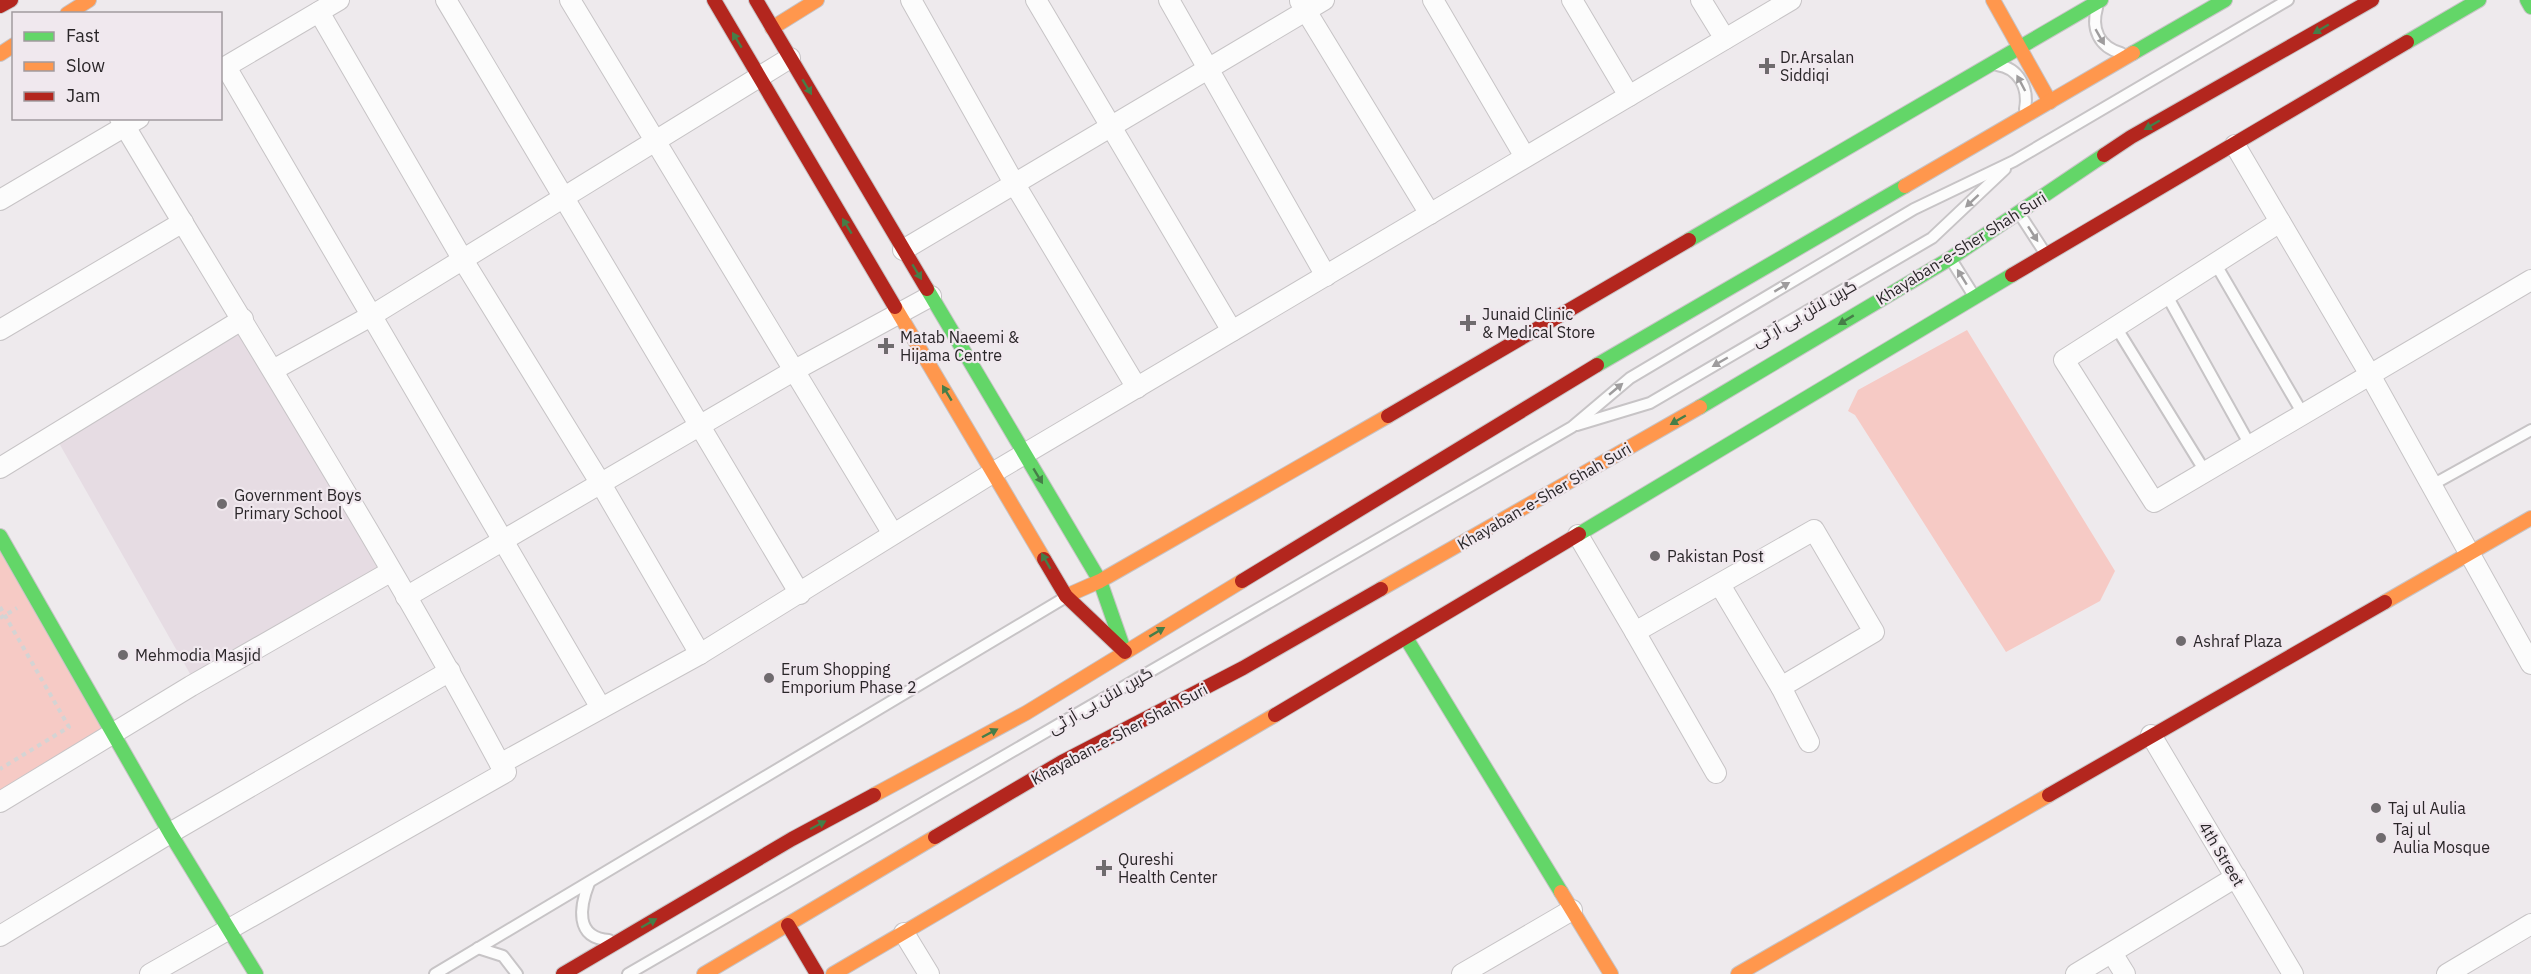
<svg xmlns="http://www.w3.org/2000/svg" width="2531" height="974" viewBox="0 0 2531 974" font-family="'IBM Plex Sans',Cairo,sans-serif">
  <rect width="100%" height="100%" fill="#eeeaed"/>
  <polygon fill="#e6dce3" points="243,319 390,572 193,679 55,436"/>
  <g fill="#f6cac5">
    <polygon points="1967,330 2115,571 2100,601 2006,652 1855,415 1848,411 1858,390"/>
    <polygon points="0,536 112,732 0,802"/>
  </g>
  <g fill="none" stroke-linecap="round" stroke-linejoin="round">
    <defs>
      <g id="lane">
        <path d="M2097,8c-6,21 2,39 24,45"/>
        <path d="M1997,65c22,3 32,23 28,44"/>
        <polyline points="2019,213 2045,253"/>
        <polyline points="1952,261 1974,296"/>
        <polyline points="2215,263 2303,414"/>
        <polyline points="2166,294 2250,445"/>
        <polyline points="2116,327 2206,473"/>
        <polyline points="1577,425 1650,403 1932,238 2005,169"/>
        <polyline points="2432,485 2531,430"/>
        <path d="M589,883c-9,23 -15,55 20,57"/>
        <polyline points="478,948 503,956 517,974"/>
        <polyline points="435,974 1066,597"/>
        <polyline points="628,974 1572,427 1630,378 1914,209 2014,161 2288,0"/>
      </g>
      <g id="street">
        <polyline points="446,0 800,594"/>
        <polyline points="570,0 893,534"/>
        <polyline points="911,0 1014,183 1137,388"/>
        <polyline points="1036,0 1232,331"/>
        <polyline points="1169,0 1326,276"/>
        <polyline points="1433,0 1525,157"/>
        <polyline points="1572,0 1629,96"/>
        <polyline points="1701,0 1725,39"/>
        <polyline points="1300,1 1430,214"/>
        <polyline points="319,12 463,260 601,484 700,654"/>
        <polyline points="226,67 601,708"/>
        <polyline points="220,70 339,0"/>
        <path d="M120,118c128,215 262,426 380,646l6,8 -356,202"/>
        <polyline points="2235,145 2369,373 2531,664"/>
        <polyline points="0,200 139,118"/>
        <polyline points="2280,222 2064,360 2154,502 2531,280"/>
        <polyline points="903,250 1324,0"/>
        <polyline points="0,330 183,222"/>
        <polyline points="273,370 371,316 790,58"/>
        <polyline points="0,468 243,319"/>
        <polyline points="1578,535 1635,632 1814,530 1874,632 1781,687 1809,742"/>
        <polyline points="1720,585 1781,687"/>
        <polyline points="406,597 795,370 931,296"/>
        <polyline points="1635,632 1716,773"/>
        <polyline points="2151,735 2293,974"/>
        <polyline points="500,764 700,654 994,472 1791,0"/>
        <polyline points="0,802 191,686 390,572"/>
        <polyline points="904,933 929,974"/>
        <polyline points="0,936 170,833 450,671"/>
        <polyline points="2112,953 2125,974"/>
        <polyline points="1462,974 1572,910"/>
        <polyline points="2076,974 2236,877"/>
        <polyline points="2447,974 2531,924"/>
      </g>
      <g id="fast">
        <polyline points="2527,0 2531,7"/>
        <polyline points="2407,42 2479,0"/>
        <polyline points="2133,53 2225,0"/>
        <polyline points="1689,240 2101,0"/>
        <polyline points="927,289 1100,581 1123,647"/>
        <polyline points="1597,365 1905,186"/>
        <polyline points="1700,407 1951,258 2104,155"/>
        <polyline points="1579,534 2012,275"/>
        <polyline points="0,536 170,833 256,974"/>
        <polyline points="1406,638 1561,892"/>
      </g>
      <g id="slow">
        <polyline points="1993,0 2050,102"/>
        <polyline points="67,14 89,0"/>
        <polyline points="772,28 817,0"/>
        <polyline points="0,54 14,45"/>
        <polyline points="1905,186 2133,53"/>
        <polyline points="895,307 1044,559"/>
        <polyline points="1381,589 1700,407"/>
        <polyline points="1066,596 1100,581 1388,416"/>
        <polyline points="2385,602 2531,518"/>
        <polyline points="874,795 1026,713 1242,581"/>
        <polyline points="1561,892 1611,974"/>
        <polyline points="704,974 935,837"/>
        <polyline points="833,974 1275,715"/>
        <polyline points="1738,974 2049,795"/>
      </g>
      <g id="jam">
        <polyline points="714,0 895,307"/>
        <polyline points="756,0 927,289"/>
        <polyline points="0,6 11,0"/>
        <polyline points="2104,155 2131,137 2372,0"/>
        <polyline points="2012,275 2407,42"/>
        <polyline points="1388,416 1689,240"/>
        <polyline points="1044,559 1066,596 1125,652"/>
        <polyline points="1242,581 1597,365"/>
        <polyline points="1275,715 1579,534"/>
        <polyline points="2049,795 2385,602"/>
        <polyline points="935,837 1062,762 1243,668 1381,589"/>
        <polyline points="788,925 817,974"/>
        <polyline points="563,974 792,839 874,795"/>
      </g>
    </defs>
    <use href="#lane" stroke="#c7c4c6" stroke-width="14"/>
    <use href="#street" stroke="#c7c4c6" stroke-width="22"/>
    <use href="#fast" stroke="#c7c4c6" stroke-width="16"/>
    <use href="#slow" stroke="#c7c4c6" stroke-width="16"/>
    <use href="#jam" stroke="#c7c4c6" stroke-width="16"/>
    <g stroke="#d4d4d4" stroke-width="4" stroke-dasharray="4.5 4.5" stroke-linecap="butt">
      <polyline points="0,607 69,727 0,769"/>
      <polyline points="0,618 17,608"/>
    </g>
    <use href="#lane" stroke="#fcfcfc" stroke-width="10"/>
    <use href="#street" stroke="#fcfcfc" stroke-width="20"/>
    <use href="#fast" stroke="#63d668" stroke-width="14"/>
    <use href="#slow" stroke="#ff974d" stroke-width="14"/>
    <use href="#jam" stroke="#b3261e" stroke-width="14"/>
  </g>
  <defs><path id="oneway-solid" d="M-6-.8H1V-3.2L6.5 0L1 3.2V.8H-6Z" transform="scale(1.5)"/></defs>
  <g fill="#467e48">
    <use href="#oneway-solid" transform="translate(2321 29) rotate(150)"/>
    <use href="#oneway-solid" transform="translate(737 40) rotate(-121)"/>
    <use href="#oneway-solid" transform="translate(807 87) rotate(59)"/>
    <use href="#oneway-solid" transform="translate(2152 125) rotate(150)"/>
    <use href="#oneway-solid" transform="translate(847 226) rotate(-121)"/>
    <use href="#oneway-solid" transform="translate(917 272) rotate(59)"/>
    <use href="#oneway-solid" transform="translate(1846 320) rotate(149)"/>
    <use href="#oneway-solid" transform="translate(947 393) rotate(-121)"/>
    <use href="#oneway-solid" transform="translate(1678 420) rotate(150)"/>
    <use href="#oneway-solid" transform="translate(1038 476) rotate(59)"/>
    <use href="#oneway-solid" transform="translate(1046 561) rotate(-120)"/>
    <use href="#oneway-solid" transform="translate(1157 632) rotate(-31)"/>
    <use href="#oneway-solid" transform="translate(990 733) rotate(-28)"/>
    <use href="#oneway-solid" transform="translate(818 825) rotate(-28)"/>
    <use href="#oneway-solid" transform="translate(649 923) rotate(-30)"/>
  </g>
  <g fill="#9e9c9d">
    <use href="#oneway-solid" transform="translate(2100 37) rotate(60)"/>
    <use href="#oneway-solid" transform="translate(2021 83) rotate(-118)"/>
    <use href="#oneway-solid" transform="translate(1972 201) rotate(137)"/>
    <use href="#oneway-solid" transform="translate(2033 234) rotate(57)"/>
    <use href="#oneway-solid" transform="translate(1962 277) rotate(-122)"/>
    <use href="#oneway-solid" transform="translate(1782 287) rotate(-31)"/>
    <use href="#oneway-solid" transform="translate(1720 362) rotate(150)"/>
    <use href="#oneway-solid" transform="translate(1616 389) rotate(-40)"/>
  </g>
  <g fill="#6f6b6e" stroke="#f0e8ee" stroke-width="2">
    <path d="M1764 57h6v6h6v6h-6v6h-6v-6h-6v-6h6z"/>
    <path d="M1465 314h6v6h6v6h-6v6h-6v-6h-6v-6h6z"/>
    <path d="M883 337h6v6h6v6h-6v6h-6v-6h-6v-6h6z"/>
    <circle cx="222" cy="504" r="6"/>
    <circle cx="1655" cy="556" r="6"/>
    <circle cx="2181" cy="641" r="6"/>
    <circle cx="123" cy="655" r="6"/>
    <circle cx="769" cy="678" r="6"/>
    <circle cx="2376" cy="808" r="6"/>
    <circle cx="2381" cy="838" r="6"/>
    <path d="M1101 859h6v6h6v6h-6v6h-6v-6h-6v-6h6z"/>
  </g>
  <g text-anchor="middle" stroke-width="4.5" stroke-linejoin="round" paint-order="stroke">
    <g font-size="16" fill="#2a2629" stroke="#f0e8ee" text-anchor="start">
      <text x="1780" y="63">Dr.Arsalan<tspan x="1780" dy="18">Siddiqi</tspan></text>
      <text x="1482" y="320">Junaid Clinic<tspan x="1482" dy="18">&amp; Medical Store</tspan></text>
      <text x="900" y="343">Matab Naeemi &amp;<tspan x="900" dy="18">Hijama Centre</tspan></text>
      <text x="234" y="501">Government Boys<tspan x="234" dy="18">Primary School</tspan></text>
      <text x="1667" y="562">Pakistan Post</text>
      <text x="2193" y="647">Ashraf Plaza</text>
      <text x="135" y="661">Mehmodia Masjid</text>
      <text x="781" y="675">Erum Shopping<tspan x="781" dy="18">Emporium Phase 2</tspan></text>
      <text x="2388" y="814">Taj ul Aulia</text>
      <text x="2393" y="835">Taj ul<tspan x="2393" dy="18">Aulia Mosque</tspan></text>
      <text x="1118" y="865">Qureshi<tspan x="1118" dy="18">Health Center</tspan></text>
    </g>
    <g font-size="16" fill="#2a2629" stroke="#f0e8ee">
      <text transform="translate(1961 248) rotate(-32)" y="6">Khayaban-e-Sher Shah Suri</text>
      <text transform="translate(1804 313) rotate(-30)" y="6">گرین لائن بی آر ٹی</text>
      <text transform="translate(1544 496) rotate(-30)" y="6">Khayaban-e-Sher Shah Suri</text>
      <text transform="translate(1100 700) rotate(-30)" y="6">گرین لائن بی آر ٹی</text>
      <text transform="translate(1119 734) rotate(-28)" y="6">Khayaban-e-Sher Shah Suri</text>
      <text transform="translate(2222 854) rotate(59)" y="6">4th Street</text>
    </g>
  </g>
  <rect x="12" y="12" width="210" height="108" fill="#f0e8ee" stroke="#a19a9f" stroke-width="1.5"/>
  <rect x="24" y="32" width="30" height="9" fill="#63d668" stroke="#a19a9f" stroke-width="1.5"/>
  <text x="66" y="42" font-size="18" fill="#2a2629">Fast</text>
  <rect x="24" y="62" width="30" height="9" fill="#ff974d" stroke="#a19a9f" stroke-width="1.5"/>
  <text x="66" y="72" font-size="18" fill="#2a2629">Slow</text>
  <rect x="24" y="92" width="30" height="9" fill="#b3261e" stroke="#a19a9f" stroke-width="1.5"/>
  <text x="66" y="102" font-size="18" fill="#2a2629">Jam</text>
</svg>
